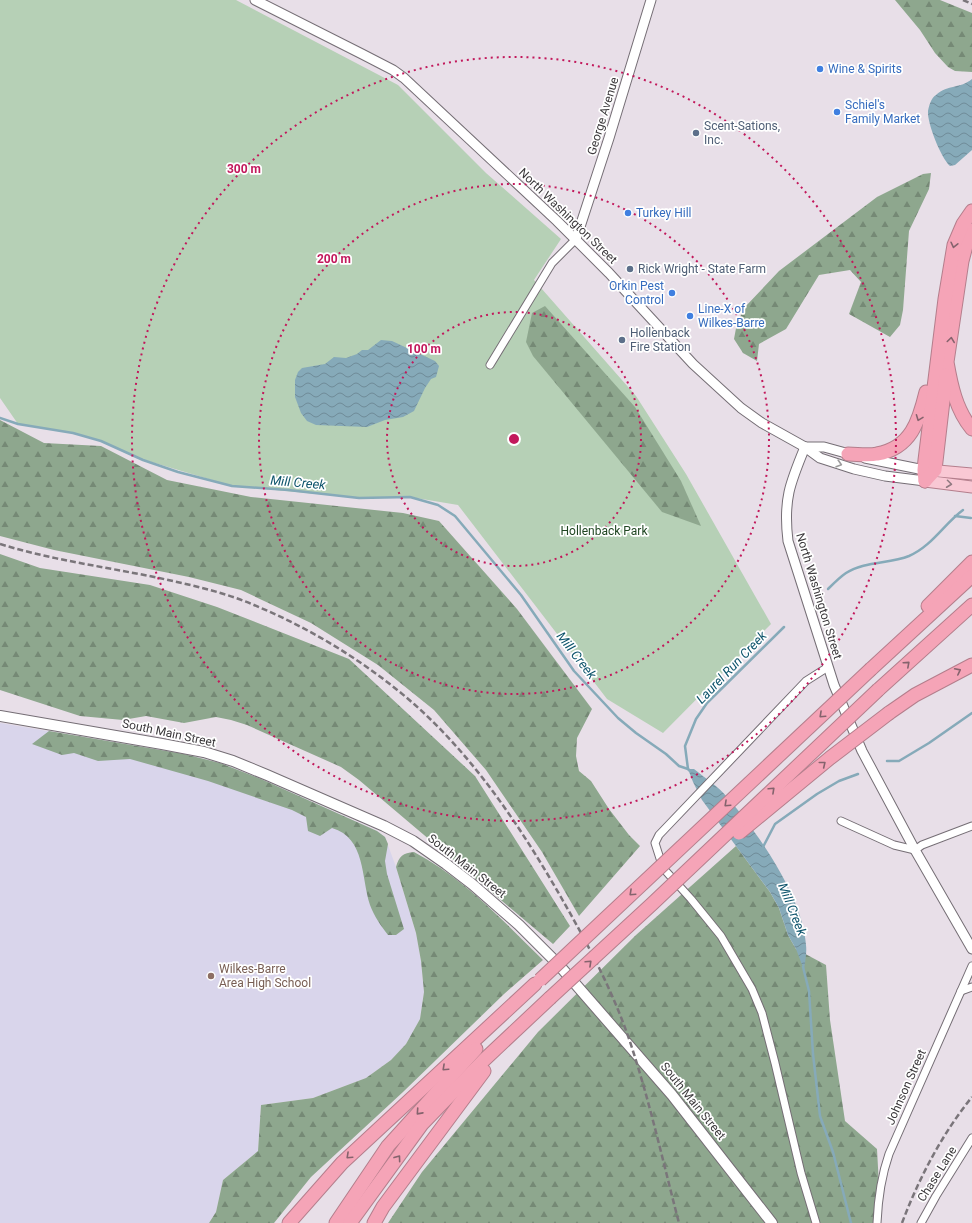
<svg xmlns="http://www.w3.org/2000/svg" width="972" height="1223" viewBox="0 0 972 1223" font-family="Roboto,sans-serif">
  <defs>
    <pattern id="forest-firs" width="22" height="20" patternUnits="userSpaceOnUse"><rect width="22" height="20" fill="#8ea78e"/><path d="M5 1l3.5 6h-7zM16 11l3.5 6h-7z" fill="#758975"/></pattern>
    <pattern id="water-waves" width="16" height="10" patternUnits="userSpaceOnUse"><rect width="16" height="10" fill="#86aab9"/><path d="M0 5q4-4 8 0t8 0" fill="none" stroke="#6f8b98"/></pattern>
  </defs>
  <rect width="100%" height="100%" fill="#e8dfe8"/>
  <polygon fill="#d9d5eb" points="0,723 184,754 220,763 261,779 377,831 385,837 396,867 416,933 421,961 424,992 420,1019 406,1044 391,1060 366,1078 313,1098 261,1105 258,1151 223,1180 216,1212 209,1223 0,1223"/>
  <polygon fill="#b6d0b6" points="0,0 236,0 398,85 486,173 561,239 534,280 636,396 686,474 771,624 663,733 607,699 458,505 410,497 359,498 232,486 138,458 101,441 73,433 18,424 0,398"/>
  <g fill="url(#forest-firs)">
    <polygon points="895,0 940,0 972,13 972,72 955,71 948,67 935,53 920,30"/>
    <polygon points="931,173 929,189 909,231 903,310 900,325 890,337 849,314 861,282 850,270 819,275 786,329 759,344 757,361 743,353 734,339 737,323 745,307 779,271 877,197 923,174"/>
    <polygon points="545,306 635,407 681,481 701,526 662,512 533,356 526,342 532,313"/>
    <polygon points="0,420 44,443 101,446 167,480 251,497 403,513 439,521 517,609 592,709 577,738 576,756 579,771 591,781 609,809 629,835 640,846 579,916 542,852 486,770 434,710 378,665 311,623 241,590 189,577 54,550 0,536"/>
    <polygon points="0,554 40,568 150,585 217,607 349,659 475,776 570,926 553,944 359,780 341,767 247,725 231,720 216,717 184,723 146,716 123,720 80,716 0,690"/>
    <path d="M49,731l135,23 36,9 41,16 116,52 8,6 3,7 -3,17 2,13 17,55 -8,6h-8c-7,-9 -14,-19 -18,-30 -9,-27 -4,-67 -38,-77l-12,8 -12,-5 -2,-14 -14,-7 -84,-29 -78,-22 -32,2 -24,-8 -12,2 -30,-11z"/>
    <polygon points="736,846 770,892 779,908 788,935 796,949 826,965 830,1020 845,1121 877,1149 881,1223 388,1223 422,1172 538,1032 636,935"/>
    <path d="M414,852c51,27 88,68 129,108l-39,34 -101,98 -92,85 -37,46h-65l7,-11 7,-32 35,-29 3,-46 52,-7 53,-20 25,-18 15,-16 14,-25 4,-27 -3,-31 -5,-28 -20,-66c3,-11 7,-14 18,-15z"/>
  </g>
  <g fill="url(#water-waves)">
    <path d="M972,79v71l-17,15 -5,1c-9,-8 -23,-43 -22,-55 1,-5 3,-13 8,-16 12,-11 24,-6 36,-16z"/>
    <polygon points="381,340 392,341 435,361 439,366 436,377 431,379 425,388 414,411 403,417 385,420 367,427 316,425 307,421 301,413 295,397 295,380 298,372 302,368 325,364 334,357 346,358 357,354 362,350 368,350"/>
    <path d="M688,769h6c11,9 24,17 33,28 31,36 76,100 79,148 1,8 -1,17 -2,25l-8,-21 -8,-14 -9,-27 -9,-16 -68,-92 -9,-18z"/>
  </g>
  <g fill="none" stroke-linecap="round" stroke-linejoin="round">
    <g stroke="#86aab9" stroke-width="2.5">
      <polyline points="0,418 18,424 73,433 101,441 143,460 178,472 232,486 288,490 359,498 410,497 438,505 455,516 521,595 574,671 618,718 636,733 666,754 679,766 688,769 690,771"/>
      <polyline points="955,516 971,518"/>
      <path d="M828,589c5,-5 12,-12 18,-16 19,-12 43,-9 63,-17 23,-10 35,-32 54,-46"/>
      <polyline points="887,761 899,761 929,743 972,713"/>
      <polyline points="688,769 685,746 696,719 707,703 784,627"/>
      <polyline points="762,849 775,824 817,794 839,781 858,774"/>
      <polyline points="803,967 809,991 813,1054 820,1116 833,1152 851,1223"/>
    </g>
    <defs>
      <g id="minor">
        <polyline points="490,365 552,263 576,239"/>
        <polyline points="841,821 894,845 915,850 922,845 972,826"/>
        <polyline points="961,991 972,987"/>
        <polyline points="816,1223 801,1173 775,1063 762,1013 752,989 721,936 691,899 663,868 655,843 659,835 806,681 828,667"/>
        <path d="M877,1223c1,-24 4,-46 12,-69l83,-188"/>
        <polyline points="921,1223 936,1196 972,1138"/>
      </g>
      <g id="tertiary">
        <polyline points="255,0 362,54 393,70 404,78 557,221 609,273 693,364 741,408 762,423 805,447 820,458 854,469 885,476 925,481"/>
        <polyline points="576,239 609,138 651,0"/>
        <path d="M805,447c-15,36 -22,53 -17,94l46,144 28,66 53,99 57,99"/>
        <polyline points="805,447 824,447 853,455"/>
        <polyline points="865,458 924,470"/>
      </g>
      <polyline id="secondary" points="0,716 162,744 204,752 233,761 267,775 384,826 413,841 446,864 472,884 519,925 558,964 672,1095 772,1223"/>
      <g id="primary">
        <polyline points="927,470 972,474"/>
        <polyline points="925,481 972,487"/>
      </g>
      <g id="motorway">
        <path d="M972,230l-5,12 -5,19 -15,101c4,23 9,48 25,67"/>
        <path d="M848,454c9,0 20,2 29,0 34,-6 42,-33 49,-62"/>
        <polyline points="925,481 924,470 925,460 945,299 954,245 963,224 972,211"/>
        <polyline points="925,481 935,470 946,375"/>
        <polyline points="928,606 972,562"/>
        <polyline points="871,669 972,576"/>
        <polyline points="878,690 972,605"/>
        <polyline points="889,713 915,695 972,665"/>
        <polyline points="289,1223 342,1163 535,984"/>
        <polyline points="336,1223 388,1146 476,1049"/>
        <polyline points="350,1223 422,1124 484,1060 550,998"/>
        <polyline points="374,1223 383,1207 484,1071"/>
      </g>
    </defs>
    <use href="#minor" stroke="#756e75" stroke-width="9"/>
    <use href="#tertiary" stroke="#756e75" stroke-width="11"/>
    <use href="#secondary" stroke="#756e75" stroke-width="12"/>
    <use href="#primary" stroke="#b47e8c" stroke-width="13"/>
    <use href="#motorway" stroke="#b47e8c" stroke-width="15"/>
    <use href="#minor" stroke="#fff" stroke-width="7"/>
    <use href="#tertiary" stroke="#fff" stroke-width="9"/>
    <use href="#secondary" stroke="#fff" stroke-width="10"/>
    <use href="#primary" stroke="#f9c8d4" stroke-width="11"/>
    <use href="#motorway" stroke="#f5a4b7" stroke-width="13"/>
    <g stroke="#7a757a" stroke-width="2.5" stroke-dasharray="6 3" stroke-linecap="butt">
      <polyline points="963,0 972,4"/>
      <path d="M0,544c52,16 106,23 159,34 32,7 65,14 95,27 58,24 113,58 160,99 61,54 108,125 148,195 28,49 54,98 71,152 18,56 31,115 46,172"/>
      <path d="M902,1223c17,-45 40,-89 70,-126"/>
    </g>
    <defs>
      <g id="motorway-bridge">
        <polyline points="739,833 830,758 889,713"/>
        <polyline points="540,980 871,669"/>
        <polyline points="550,998 652,904 878,690"/>
      </g>
    </defs>
    <use href="#motorway-bridge" stroke="#b47e8c" stroke-width="15" stroke-linecap="butt"/>
    <use href="#motorway-bridge" stroke="#f5a4b7" stroke-width="13"/>
  </g>
  <defs><path id="oneway-chevron" d="M-2-3.5L2.5 0L-2 3.5" fill="none" stroke-width="1.6" stroke-linecap="round" stroke-linejoin="round"/></defs>
  <g stroke="#85636d">
    <use href="#oneway-chevron" transform="translate(954 245) rotate(103)"/>
    <use href="#oneway-chevron" transform="translate(951 340) rotate(-82)"/>
    <use href="#oneway-chevron" transform="translate(919 418) rotate(111)"/>
    <use href="#oneway-chevron" transform="translate(907 664) rotate(-42)"/>
    <use href="#oneway-chevron" transform="translate(958 671) rotate(-27)"/>
    <use href="#oneway-chevron" transform="translate(822 715) rotate(137)"/>
    <use href="#oneway-chevron" transform="translate(823 764) rotate(-39)"/>
    <use href="#oneway-chevron" transform="translate(772 790) rotate(-43)"/>
    <use href="#oneway-chevron" transform="translate(727 804) rotate(137)"/>
    <use href="#oneway-chevron" transform="translate(632 893) rotate(137)"/>
    <use href="#oneway-chevron" transform="translate(589 963) rotate(-43)"/>
    <use href="#oneway-chevron" transform="translate(445 1068) rotate(137)"/>
    <use href="#oneway-chevron" transform="translate(419 1112) rotate(132)"/>
    <use href="#oneway-chevron" transform="translate(349 1156) rotate(137)"/>
    <use href="#oneway-chevron" transform="translate(398 1158) rotate(-54)"/>
  </g>
  <use stroke="#9d9c9d" href="#oneway-chevron" transform="translate(839 464) rotate(17)"/>
  <use stroke="#907980" href="#oneway-chevron" transform="translate(949 484) rotate(7)"/>
  <g fill="none" stroke="#c2185b" stroke-width="2" stroke-dasharray="2 4">
    <circle cx="514" cy="439" r="127"/>
    <circle cx="514" cy="439" r="255"/>
    <circle cx="514" cy="439" r="382"/>
  </g>
  <g fill="#3f7fe0" stroke="#fff" stroke-width="1.5">
    <circle cx="820" cy="69" r="4"/>
    <circle cx="837" cy="112" r="4"/>
    <circle cx="628" cy="213" r="4"/>
    <circle cx="672" cy="293" r="4"/>
    <circle cx="690" cy="316" r="4"/>
  </g>
  <g fill="#5c6f8a" stroke="#fff" stroke-width="1.5">
    <circle cx="696" cy="133" r="4"/>
    <circle cx="630" cy="269" r="4"/>
    <circle cx="622" cy="340" r="4"/>
  </g>
  <circle fill="#8d6e63" stroke="#fff" stroke-width="1.5" cx="211" cy="976" r="4"/>
  <g text-anchor="middle" stroke-width="3.5" stroke-linejoin="round" paint-order="stroke">
    <g font-size="12" fill="#366cbe" stroke="#fff" text-anchor="start">
      <text x="828" y="73">Wine &amp; Spirits</text>
      <text x="845" y="109">Schiel's<tspan x="845" dy="14">Family Market</tspan></text>
      <text x="636" y="217">Turkey Hill</text>
      <text x="664" y="290" text-anchor="end">Orkin Pest<tspan x="664" dy="14">Control</tspan></text>
      <text x="698" y="313">Line-X of<tspan x="698" dy="14">Wilkes-Barre</tspan></text>
    </g>
    <g font-size="12" fill="#3b383b" stroke="#fff">
      <text transform="translate(603 116) rotate(-73)" y="4">George Avenue</text>
      <text transform="translate(568 216) rotate(44)" y="4">North Washington Street</text>
      <text transform="translate(819 596) rotate(73)" y="4">North Washington Street</text>
      <text transform="translate(169 733) rotate(12)" y="4">South Main Street</text>
      <text transform="translate(467 866) rotate(38)" y="4">South Main Street</text>
      <text transform="translate(906 1087) rotate(-66)" y="4">Johnson Street</text>
      <text transform="translate(693 1101) rotate(51)" y="4">South Main Street</text>
      <text transform="translate(937 1174) rotate(-58)" y="4">Chase Lane</text>
    </g>
    <g font-size="12" fill="#4e5e75" stroke="#fff" text-anchor="start">
      <text x="704" y="130">Scent-Sations,<tspan x="704" dy="14">Inc.</tspan></text>
      <text x="638" y="273">Rick Wright - State Farm</text>
      <text x="630" y="337">Hollenback<tspan x="630" dy="14">Fire Station</tspan></text>
    </g>
    <g font-size="12" fill="#204622" stroke="#fff">
      <text x="604" y="535">Hollenback Park</text>
    </g>
    <g font-size="12" fill="#785e54" stroke="#fff" text-anchor="start">
      <text x="219" y="973">Wilkes-Barre<tspan x="219" dy="14">Area High School</tspan></text>
    </g>
    <g font-size="13" font-style="italic" fill="#0e546c" stroke="#fff">
      <text transform="translate(298 482) rotate(5)" y="5">Mill Creek</text>
      <text transform="translate(577 655) rotate(52)" y="5">Mill Creek</text>
      <text transform="translate(731 667) rotate(-46)" y="5">Laurel Run Creek</text>
      <text transform="translate(793 909) rotate(68)" y="5">Mill Creek</text>
    </g>
  </g>
  <circle cx="514" cy="439" r="6" fill="#c2185b" stroke="#fff" stroke-width="2"/>
  <g font-size="12" text-anchor="middle" font-weight="bold" fill="#c2185b" stroke="#fff" stroke-width="3.5" stroke-linejoin="round" paint-order="stroke">
    <text x="244" y="173">300 m</text>
    <text x="334" y="263">200 m</text>
    <text x="424" y="353">100 m</text>
  </g>
</svg>
